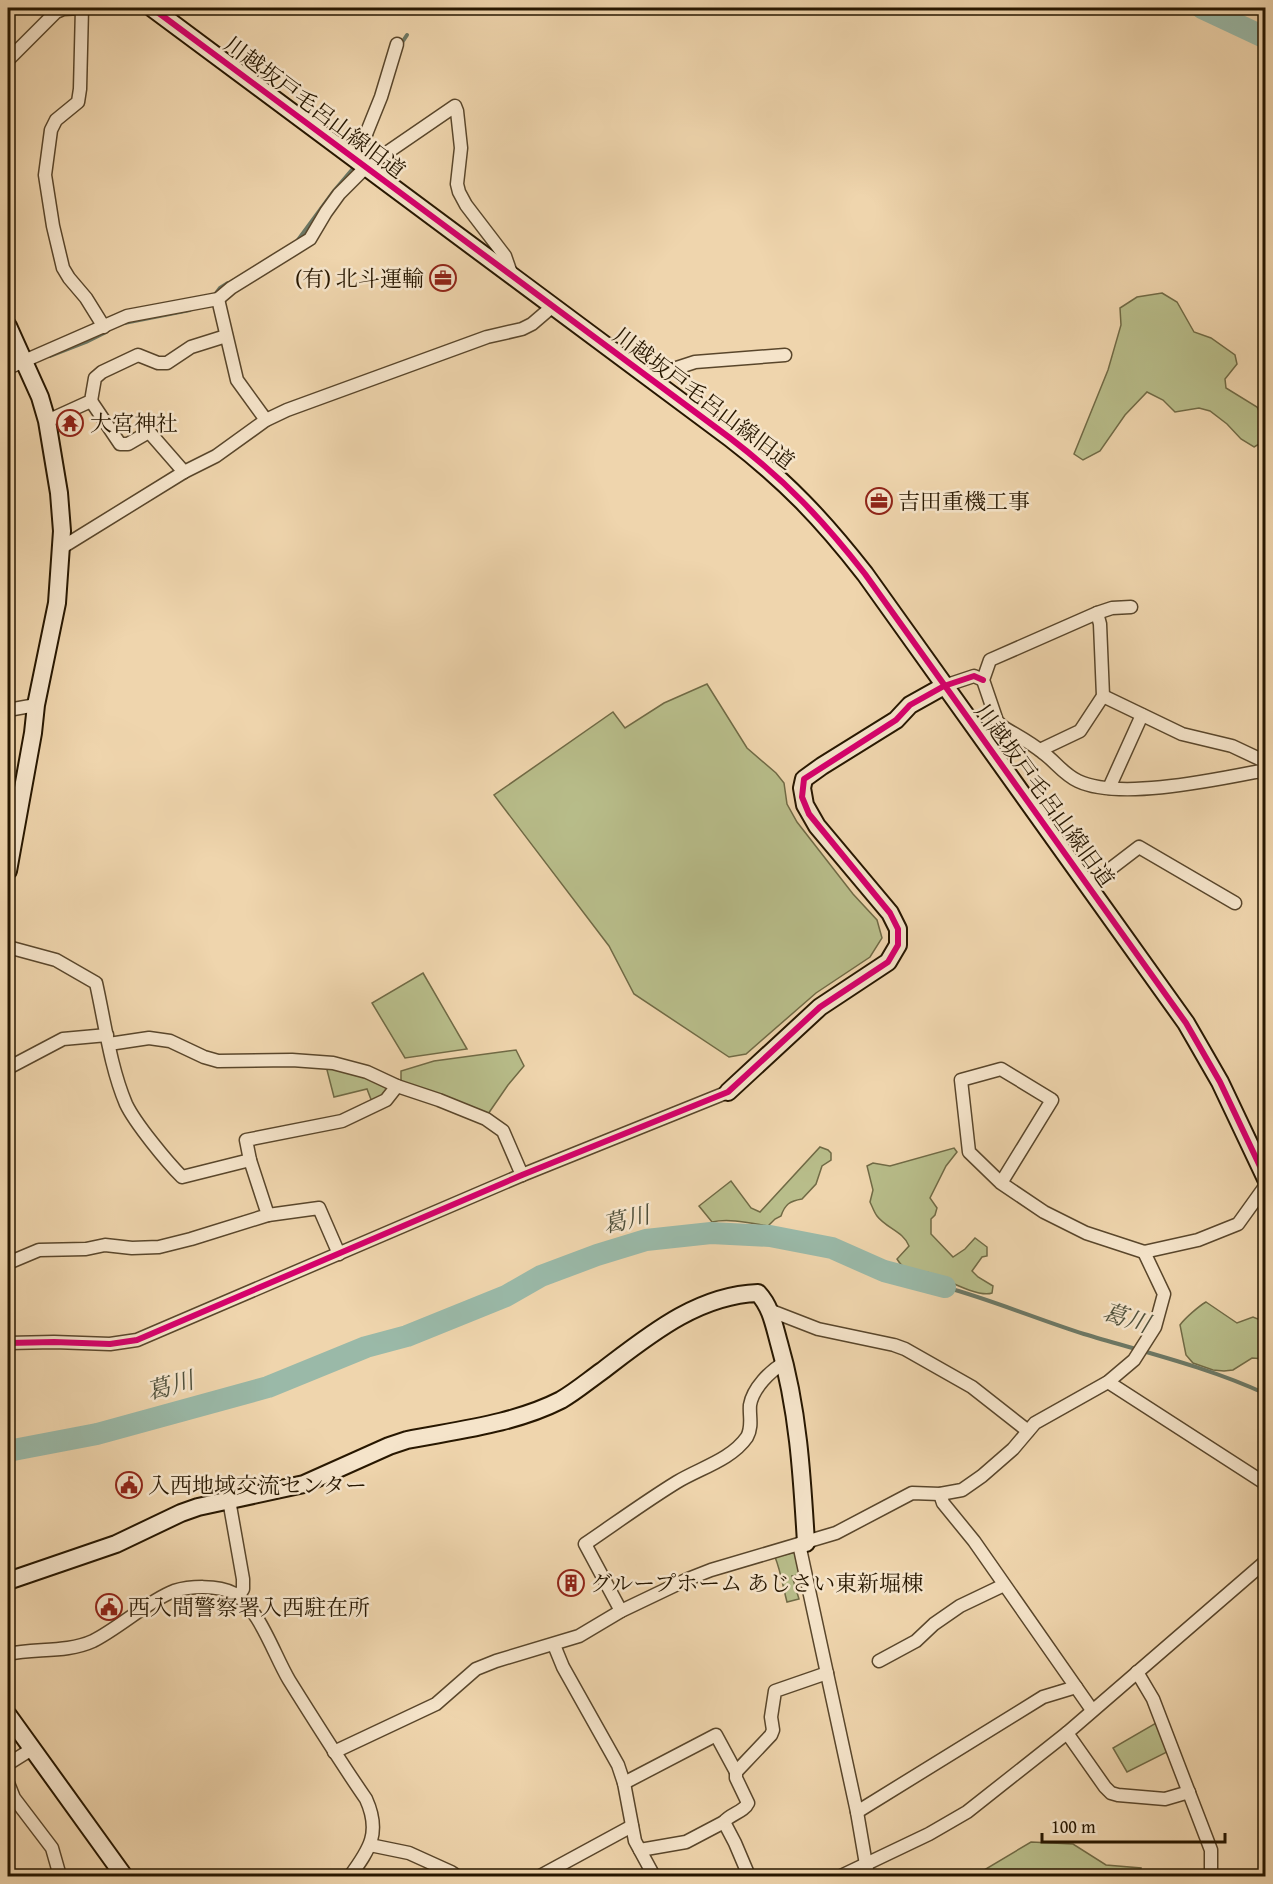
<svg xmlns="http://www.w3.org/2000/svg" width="1273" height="1884" viewBox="0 0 1273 1884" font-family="'Gentium Book Plus','Noto Serif JP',serif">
  <rect width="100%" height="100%" fill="#efd5ad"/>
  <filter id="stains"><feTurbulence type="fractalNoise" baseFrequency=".00333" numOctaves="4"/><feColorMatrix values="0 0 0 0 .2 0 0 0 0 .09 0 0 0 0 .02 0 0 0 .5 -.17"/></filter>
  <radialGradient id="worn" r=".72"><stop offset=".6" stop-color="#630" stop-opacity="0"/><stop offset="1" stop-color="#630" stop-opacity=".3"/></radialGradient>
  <g fill="#b8bd8a" stroke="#706a45" stroke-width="1.5">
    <path d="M1162,293l15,9 17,30 17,6 24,17 2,9 -12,15 1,9 31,19 4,8 4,3c1,16 4,21 -11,29l-13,-8 -14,-15 -17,-13 -11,-3 -24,4 -12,-12 -16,-8 -22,23 -25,36 -17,9 -9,-6 34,-84 13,-45 -1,-17 17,-11z"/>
    <polygon points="707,684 747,748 776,773 784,783 787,804 797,822 853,894 877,920 882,938 870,957 816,993 746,1054 729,1057 634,994 609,946 494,795 613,712 625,728 664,703"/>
    <polygon points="423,973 467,1049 405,1058 372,1003"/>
    <polygon points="516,1050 524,1066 508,1085 488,1114 401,1083 401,1071 434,1061"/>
    <path d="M326,1066c21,4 48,11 64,24l-18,12 -5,-13 -33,8z"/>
    <path d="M820,1147l8,3 3,3v7l-9,6 -6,18 -14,15c-12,2 -17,5 -21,17l-6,3 -7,7c-18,-3 -39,-8 -56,-4l-13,-16 32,-25 20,27 9,4z"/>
    <path d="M954,1148l3,4 -11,14 -16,32 7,10 -2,7 -4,4v15l22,23 12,-8 10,-11 12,9v9l-5,1 -10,14 6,6 15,9 -1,7c-14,5 -47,-14 -62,-20 -7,-2 -16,-1 -23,-4 -5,-2 -7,-5 -10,-10l12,-13c-5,-14 -23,-18 -32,-30 -3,-4 -5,-10 -7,-14l3,-12 -6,-24 6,-3 17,3z"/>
    <path d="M1206,1302l31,21 16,-6 10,4 2,5v33l-13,-1 -19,12 -9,1 -11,-1 -20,-7 -7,-8 -6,-30c5,-7 19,-19 26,-23z"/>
    <path d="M796,1552l5,23 -9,1 7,23 -12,3c-4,-15 -6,-30 -12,-45z"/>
    <polygon points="1156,1723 1167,1752 1127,1772 1113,1748"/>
    <polygon points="1031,1842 1073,1844 1106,1865 1141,1868 1140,1876 974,1876"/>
  </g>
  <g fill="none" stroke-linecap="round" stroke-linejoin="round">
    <g stroke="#6c7865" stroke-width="4">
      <polyline points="492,8 497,8"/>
      <polyline points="401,44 407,35"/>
      <polyline points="363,158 372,134"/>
      <polyline points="298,240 334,191 356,165"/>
      <polyline points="214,296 220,288 228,283"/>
      <polyline points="124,323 190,310"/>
      <polyline points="50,356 86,342 106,332"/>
      <path d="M945,1287c47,13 92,32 139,47 60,18 124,33 182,60"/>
    </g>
    <g stroke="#9ab9a8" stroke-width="22">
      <polyline points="1202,8 1266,38"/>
      <polyline points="8,1451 97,1434 268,1387 366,1347 407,1336 506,1296 541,1276 597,1255 646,1240 711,1233 770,1236 832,1248 884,1271 945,1287"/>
    </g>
    <defs>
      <g id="street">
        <polyline points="8,60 56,12 63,9 82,8 80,89 78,102 56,120 51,130 45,175 53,226 63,268 69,278 86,298 104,327"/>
        <polyline points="356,159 381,97 397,44"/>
        <polyline points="218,299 237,380 266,420"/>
        <polyline points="8,368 127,316 218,299 231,288 310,239 326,212 339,194 366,167 455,106 457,111 461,148 457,184 459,192 466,205 505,256 512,276"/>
        <polyline points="649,377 695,362 785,355"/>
        <polyline points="91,401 120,444 128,444 147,433 150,433 184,472"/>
        <polyline points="47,421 91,401 95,378 102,372 138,355 158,363 167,363 191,347 226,336"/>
        <polyline points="61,548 184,472 216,456 266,420 287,410 487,337 522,329 532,324 553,306"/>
        <polyline points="944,686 974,676 983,680"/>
        <polyline points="1103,696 1182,734 1232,746 1266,762"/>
        <polyline points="8,710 36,705"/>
        <polyline points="1003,727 997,721 983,680 990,660 1097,613 1112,608 1131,607"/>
        <path d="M983,738l20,-11c13,8 27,15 39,25 13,9 21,22 36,29 42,20 141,-2 188,-11"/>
        <polyline points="1040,750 1080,731 1103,696 1100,624 1097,613"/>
        <polyline points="1109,788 1142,715"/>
        <polyline points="1088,886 1139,847 1235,903"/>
        <path d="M8,947l48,13 40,23c9,40 14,83 30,121 9,19 41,58 56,73l68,-17"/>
        <polyline points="109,1044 149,1038 170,1041 204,1057 218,1061 292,1060 333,1063 367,1072 397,1086 439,1100 486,1119 503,1131 522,1175"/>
        <polyline points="8,1068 63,1039 107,1035"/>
        <polyline points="1001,1183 1052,1100 1001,1069 961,1080 969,1152 1001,1183 1044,1212 1086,1233 1144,1252 1198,1240 1238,1224 1266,1185"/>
        <polyline points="268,1215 319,1208 339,1254"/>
        <polyline points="8,1263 39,1250 86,1249 105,1245 132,1248 159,1247 191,1239 268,1215 250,1160 246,1140 342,1121 386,1100 397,1086"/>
        <polyline points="769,1310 818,1329 894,1345 905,1349 972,1387 1028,1431"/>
        <polyline points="8,1343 54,1342 110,1344 137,1340 522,1175 728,1092"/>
        <polyline points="1108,1382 1266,1484"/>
        <polyline points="940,1494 943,1503 974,1541 1092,1710"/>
        <polyline points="229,1500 243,1579 243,1589 238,1597"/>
        <polyline points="799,1544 857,1812 868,1876"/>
        <path d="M621,1611l-36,-67c31,-21 61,-43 92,-62 23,-14 54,-22 70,-45 6,-11 2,-21 3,-32 3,-17 20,-34 34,-42"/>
        <polyline points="554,1645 563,1667 618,1765 624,1783 635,1841 654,1876"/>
        <path d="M8,1654c27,-6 59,-1 85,-13 26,-13 55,-40 81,-50 16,-5 44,-6 59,2 26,14 41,62 56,87 25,40 50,80 77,119 15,33 4,50 -16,77"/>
        <polyline points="879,1661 916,1641 934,1624 960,1606 1004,1585"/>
        <polyline points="1137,1672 1153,1699 1211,1850 1211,1876"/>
        <polyline points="1067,1733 1105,1787 1111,1793 1118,1795 1165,1799 1189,1792"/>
        <polyline points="334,1752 436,1704 476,1669 496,1661 579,1636 621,1611 688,1579 711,1570 836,1533 912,1493 940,1494 962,1490 982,1476 1013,1449 1035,1423 1108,1382 1134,1360 1155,1327 1164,1294 1144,1252"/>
        <polyline points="8,1764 32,1749"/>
        <polyline points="8,1783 14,1798 52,1848 60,1876"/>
        <polyline points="624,1783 716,1735 736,1772"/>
        <polyline points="857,1812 1043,1697 1076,1687"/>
        <polyline points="370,1845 409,1853 451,1872 457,1876"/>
        <polyline points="640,1850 686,1842 724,1822"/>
        <polyline points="540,1876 632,1826"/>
        <path d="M749,1876l-14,-33 -11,-21c6,-8 20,-10 24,-19l-12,-25v-6l35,-37 2,-5 -2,-13 4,-26 52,-18"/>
        <polyline points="841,1876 929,1834 967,1812 1067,1733 1266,1561"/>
      </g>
      <g id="secondary">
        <path d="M152,8l578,430c56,43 92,81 135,136l321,449 34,59 46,97"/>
        <polyline points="8,326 40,397 47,421 59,493 62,531 57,603 36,705 33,733 8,871"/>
        <polyline points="728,1092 820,1007 888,962 898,945 898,929 890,913 817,826 805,805 802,788 804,779 822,766 896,720 910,705 944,686"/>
        <path d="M8,1581l108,-37 65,-31 17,-6 106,-23 85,-38 18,-6c51,-10 107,-16 154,-40 14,-8 27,-19 41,-29 46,-35 95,-76 156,-78 13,14 16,32 21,50 19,65 23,132 27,200"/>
        <polyline points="8,1715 124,1876"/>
      </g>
    </defs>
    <use href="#street" stroke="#59462b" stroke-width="15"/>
    <use href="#secondary" stroke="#271700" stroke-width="20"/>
    <use href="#street" stroke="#f5e4ca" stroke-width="12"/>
    <use href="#secondary" stroke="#f5e4ca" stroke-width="16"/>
    <defs>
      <g id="cycleway">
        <path d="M152,8l578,430c56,43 92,81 135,136l321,449 34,59 46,97"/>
        <polyline points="8,1343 54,1342 110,1344 137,1340 522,1175 728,1092 820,1007 888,962 898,945 898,929 890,913 809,814 802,797 804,779 896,720 910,705 944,686 974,676 983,680"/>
      </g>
    </defs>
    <use href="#cycleway" stroke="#f5e4ca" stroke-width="10"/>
    <use href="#cycleway" stroke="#d6006c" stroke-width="6"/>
  </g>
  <defs>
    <symbol id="office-ring" viewBox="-11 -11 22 22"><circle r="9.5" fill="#f5e4ca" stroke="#8f2418" stroke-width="1.5"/><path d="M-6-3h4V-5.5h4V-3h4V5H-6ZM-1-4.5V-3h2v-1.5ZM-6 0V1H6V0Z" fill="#8f2418"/></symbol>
    <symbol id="temple-ring" viewBox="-11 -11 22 22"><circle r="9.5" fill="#f5e4ca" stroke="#8f2418" stroke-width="1.5"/><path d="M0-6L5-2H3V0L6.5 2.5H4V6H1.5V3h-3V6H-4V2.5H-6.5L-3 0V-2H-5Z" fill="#8f2418"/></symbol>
    <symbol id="civic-ring" viewBox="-11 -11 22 22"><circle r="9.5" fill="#f5e4ca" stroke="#8f2418" stroke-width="1.5"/><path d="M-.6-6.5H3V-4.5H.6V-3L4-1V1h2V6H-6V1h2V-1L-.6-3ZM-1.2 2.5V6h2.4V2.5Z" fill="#8f2418"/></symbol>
    <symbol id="building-ring" viewBox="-11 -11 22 22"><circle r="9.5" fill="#f5e4ca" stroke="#8f2418" stroke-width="1.5"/><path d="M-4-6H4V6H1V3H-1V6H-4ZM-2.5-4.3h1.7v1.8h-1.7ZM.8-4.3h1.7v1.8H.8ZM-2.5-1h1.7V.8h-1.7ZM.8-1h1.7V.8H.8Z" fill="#8f2418"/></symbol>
  </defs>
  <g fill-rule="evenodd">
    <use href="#office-ring" x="428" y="263" width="30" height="30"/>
    <use href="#temple-ring" x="55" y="408" width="30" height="30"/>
    <use href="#office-ring" x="864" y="486" width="30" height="30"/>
    <use href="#civic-ring" x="114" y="1470" width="30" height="30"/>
    <use href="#building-ring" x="556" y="1568" width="30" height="30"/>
    <use href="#civic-ring" x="94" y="1592" width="30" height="30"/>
  </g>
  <g text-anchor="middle" stroke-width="5" stroke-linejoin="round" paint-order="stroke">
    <g font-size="22" fill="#271700" stroke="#f5e4ca">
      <text transform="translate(315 107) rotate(37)" y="8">川越坂戸毛呂山線旧道</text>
      <text transform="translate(704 398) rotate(37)" y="8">川越坂戸毛呂山線旧道</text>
      <text transform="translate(1045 795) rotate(54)" y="8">川越坂戸毛呂山線旧道</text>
    </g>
    <g font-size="22" fill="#271700" stroke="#f5e4ca" text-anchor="start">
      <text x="424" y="286" text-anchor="end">(有) 北斗運輸</text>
      <text x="90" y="431">大宮神社</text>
      <text x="898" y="509">吉田重機工事</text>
      <text x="148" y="1493">入西地域交流センター</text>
      <text x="590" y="1591">グループホーム あじさい東新堀棟</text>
      <text x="128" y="1615">西入間警察署入西駐在所</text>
    </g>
    <g font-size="24" font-style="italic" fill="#4f503b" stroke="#f5e4ca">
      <text transform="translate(626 1220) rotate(-14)" y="8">葛川</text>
      <text transform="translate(1126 1318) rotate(17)" y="8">葛川</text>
      <text transform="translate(170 1386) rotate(-16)" y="8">葛川</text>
    </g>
  </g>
  <rect width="1273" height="1884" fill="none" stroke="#efd5ad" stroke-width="30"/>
  <rect x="9" y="9" width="1255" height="1866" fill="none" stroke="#271700" stroke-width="3"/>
  <rect x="15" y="15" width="1243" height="1854" fill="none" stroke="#271700" stroke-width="1.5"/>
  <path d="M1042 1833v9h183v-9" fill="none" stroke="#271700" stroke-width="3"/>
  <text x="1051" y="1833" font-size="18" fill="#271700" stroke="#f5e4ca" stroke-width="4.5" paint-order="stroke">100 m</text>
  <rect width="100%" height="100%" filter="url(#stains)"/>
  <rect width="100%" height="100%" fill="url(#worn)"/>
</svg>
